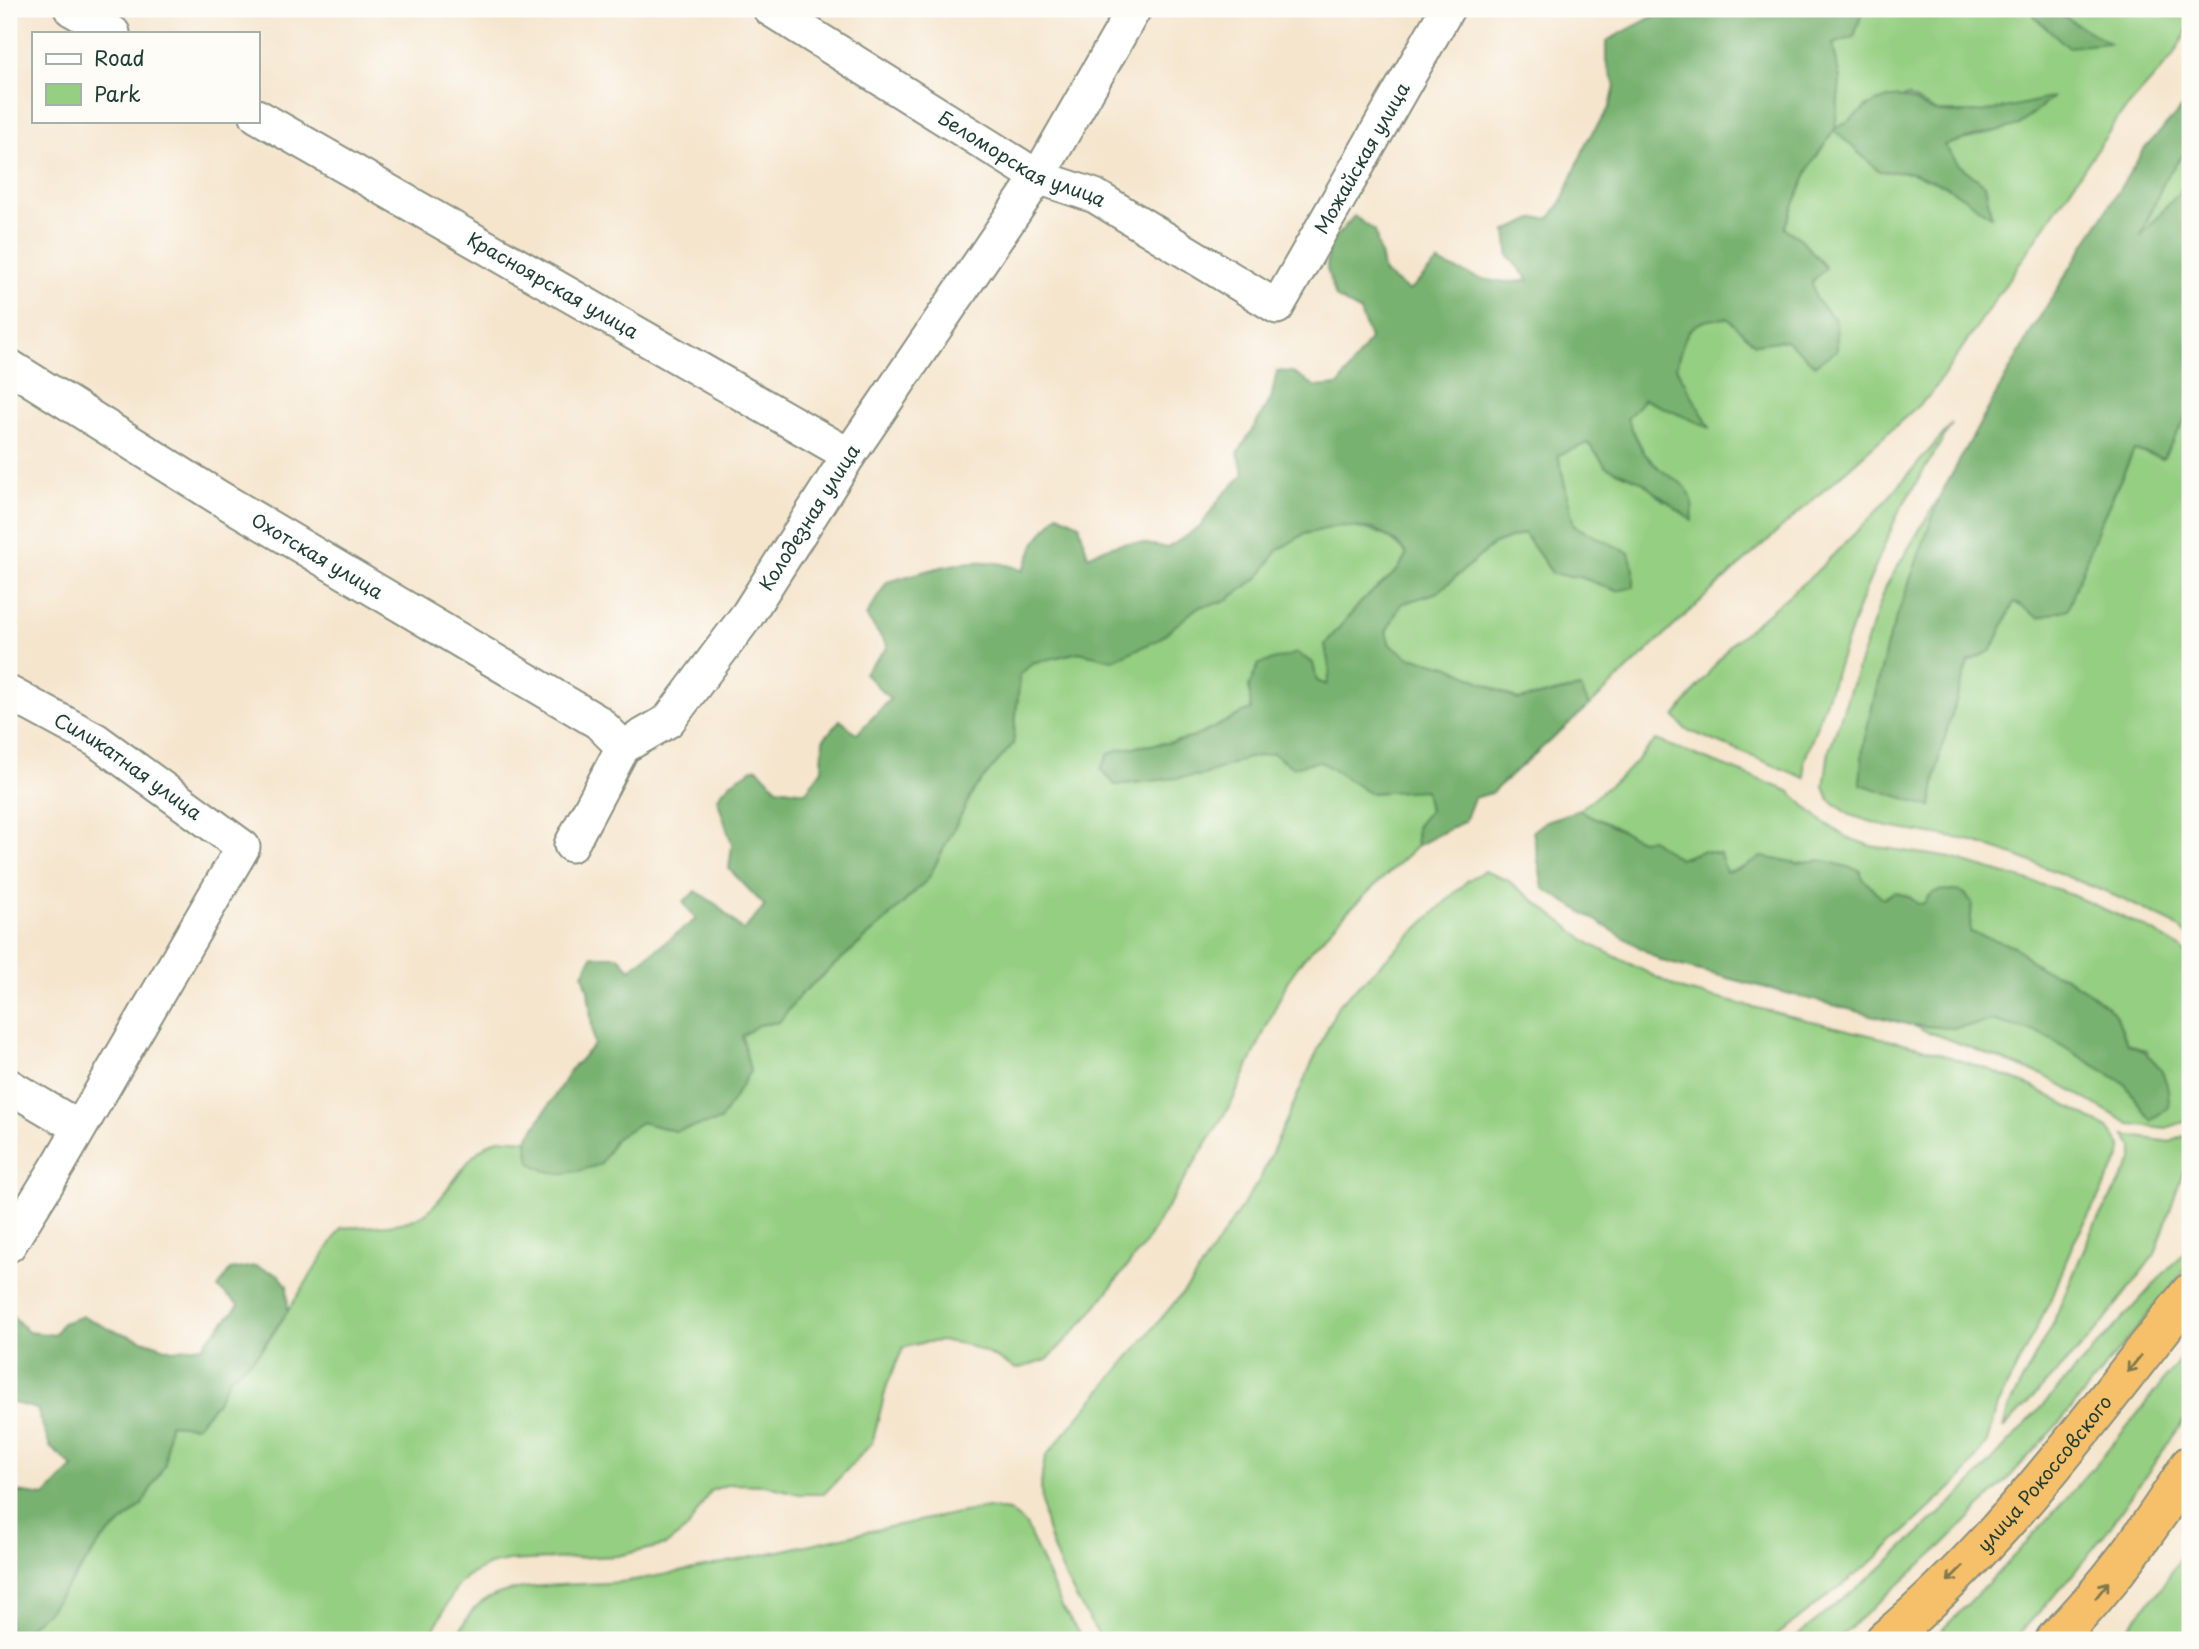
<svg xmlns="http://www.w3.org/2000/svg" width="2199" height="1649" viewBox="0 0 2199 1649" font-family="'Playpen Sans',sans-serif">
  <rect width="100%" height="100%" fill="#fdfcf7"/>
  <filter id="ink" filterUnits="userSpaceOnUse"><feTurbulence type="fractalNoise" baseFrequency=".0143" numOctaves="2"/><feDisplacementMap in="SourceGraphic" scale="14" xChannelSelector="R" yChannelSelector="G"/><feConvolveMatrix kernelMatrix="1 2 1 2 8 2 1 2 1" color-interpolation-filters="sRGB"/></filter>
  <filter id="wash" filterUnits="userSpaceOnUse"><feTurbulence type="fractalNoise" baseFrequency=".00686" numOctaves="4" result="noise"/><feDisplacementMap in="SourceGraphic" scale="28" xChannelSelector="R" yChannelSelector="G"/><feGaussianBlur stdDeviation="1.57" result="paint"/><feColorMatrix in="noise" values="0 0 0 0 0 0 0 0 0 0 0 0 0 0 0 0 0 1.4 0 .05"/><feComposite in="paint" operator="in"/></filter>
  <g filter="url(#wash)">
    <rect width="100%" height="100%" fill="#f5e5cd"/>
    <g fill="#95cf82" stroke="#5a865b" stroke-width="2">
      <path d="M1863,9h168l5,9 72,25 -57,-34h139v17l-19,33 -52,58 -188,277 -223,200 -119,112 -9,-18 -62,12 -70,-34 -39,-9 -19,-12 -4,-13 15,-28 37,-12 56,-48 30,-11 29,41 27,3 37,14 12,-38 -55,-27 -16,-72 30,-11 19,24 34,14 23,20 -4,-32 -15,-15 -18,-35 16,-20 66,28 -33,-60c10,-37 11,-46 51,-50l28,27 31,-4 29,25 21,-44 -20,-22 -15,-60 -17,-11 26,-62 24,-36 45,41 33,2 34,13 45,29 -6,-30 -26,-20 -15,-20 75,-20 32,-27 -56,14h-58l-29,-16 -42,10 -10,12 -21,12 5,-50 -7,-37 21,-6z"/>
      <polygon points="2190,146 2190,180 2139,240 2166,177"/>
      <path d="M2190,411v526l-18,-14 -52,-25 -103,-42 -49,-16 -80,-13 -38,-12 -21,-16 -5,-12 5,-36 57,-165 55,-92c-34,94 -72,188 -81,289l71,24 9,-53 28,-92 24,-12 22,-49 86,-77 34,-74 29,8z"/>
      <polygon points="1952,424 1898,513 1862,598 1804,762 1805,778 1685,729 1675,717 1730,645 1814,574 1877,511"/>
      <path d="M1338,526c31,3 46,3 69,28l-10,17 -34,29 -38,44 5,28 -3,13 -10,-4 -68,5 3,24c-21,7 -37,18 -56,26 -28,11 -59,7 -87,17l-8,16 14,16 88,-10 41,-16 29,-6 19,14 28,-7 49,33 56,-4 4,22 -13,16 1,19 -69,65 -45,48 -16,23 -55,120 -88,143 -58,74 -39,41 -31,9c-40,-23 -67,-37 -113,-21l-16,37 -15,58 -48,51h-25l-34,-9 -36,-1 -19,7 -22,37 -22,17 -49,11 -109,5 -19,4 -22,11 -10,10 -29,54h-415l61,-61 28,-39 39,-34 24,-42 4,-40 27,2 20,-23 15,-27 25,-20 14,-17 71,-111c25,-2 65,0 86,-16 26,-21 39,-62 72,-73 8,-2 20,1 28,1l3,22c25,18 44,11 71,2l14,-25 26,-17 34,9 75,-59 -8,-36 16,-11 21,-3 21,-27 85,-74 43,-42 47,-91 38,-44 7,-69 12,-12 47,-11 34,8 45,-20 40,-34 26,-4 35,-25 19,-27 26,-16z"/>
      <polygon points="1656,740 1789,791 1822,821 1846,837 1871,846 1951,858 2060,890 2145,927 2182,949 2190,958 2190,1120 2166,1128 2130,1124 2043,1075 1910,1025 1953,1028 1995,1021 2042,1034 2124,1083 2151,1120 2147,1051 2127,1044 2116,1014 2093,995 2065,977 2040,968 2014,946 1982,938 1924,904 1918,904 1910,897 1883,899 1864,880 1859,870 1821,860 1798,863 1761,857 1742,868 1725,872 1702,851 1679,859 1579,810 1626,772"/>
      <path d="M1484,871l23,9 85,65 90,45 237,57 74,24 40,16 75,41 13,18v10l-49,90 -19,49 -56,111 -10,36 -25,36 -91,85 -101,77h-668c-33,-50 -75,-122 -56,-184l145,-173 69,-104 78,-174 129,-124z"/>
      <polygon points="2190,1134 2190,1152 2155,1254 2098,1329 2003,1429 2009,1406 2053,1323 2092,1230 2133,1159 2133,1147 2125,1135 2170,1142"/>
      <polygon points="2190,1245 2190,1264 2065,1416 2006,1481 1943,1545 1836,1640 1792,1640 1879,1570 1965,1490"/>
      <path d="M2190,1345v67l-83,119 -42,53 -52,56h-81c93,-92 181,-189 258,-295z"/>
      <path d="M987,1508l22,3 17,14 36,82 21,33h-628c8,-15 16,-33 32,-41 34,-19 100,-12 141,-18 121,-19 238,-53 359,-73z"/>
      <polygon points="2190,1542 2190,1640 2117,1640 2159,1591"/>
    </g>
    <g fill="#78b270" stroke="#4c7852" stroke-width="2">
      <path d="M1661,9h202l-9,28 -21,7 7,36 -5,49c20,-10 30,-25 50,-30 29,-7 32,11 55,13 39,4 76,-6 113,-15l-34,28 -75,20 15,20 26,20 6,31 -45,-30 -34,-13 -33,-2 -45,-41 -24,36 -26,62 17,11 25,29 -14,14 4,17 20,22 1,29 -22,15 -29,-25 -31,4 -28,-26c-39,2 -41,12 -51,49l34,61 -66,-29 -17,20c6,11 11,25 18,35 22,31 53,20 47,67l-51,-40 -34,-14 -19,-24 -30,12 16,71 55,27 5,17v17l-17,4 -37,-14 -27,-3 -29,-41 -30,11 -56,48 -37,12 -15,28 4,13 19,12 39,9 70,34 63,-12 8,18 -98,87 -17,5 -9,23 -48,25 -1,-19 13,-16 -4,-21 -56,3 -49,-32 -28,6 -19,-14 -29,6 -41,16 -88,10 -14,-16 8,-16c28,-10 59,-6 87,-17 19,-7 35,-19 55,-26l-2,-24 10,-22 38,-11 16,10 4,18 10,4 3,-13 -5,-28 38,-44 34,-29 10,-17 -11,-12 -22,-13 -36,-3 -34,8 -26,16 -19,27 -35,25 -26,5 -40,33 -45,20 -34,-8 -47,11 -12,12 -7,69 -38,44 -47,91 -43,42 -85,74 -21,27 -21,3 -16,11 8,35 -30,50 -45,10 -34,-9 -26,17 -14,25c-27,9 -46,16 -71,-2l-3,-22 45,-72 22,-23 -6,-55 -5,-16 9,-18h26l12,13 66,-50 -13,-17 13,-11 21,14 26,26 22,-25 -36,-37 3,-24 -15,-47 13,-15 26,-16 21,21 29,4 16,-23 1,-29 17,-20 17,14 33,-35 -26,-26 24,-26 -22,-31 21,-34c44,-12 93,-32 136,-11l13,-29 22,-28 21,10 9,32c32,-16 45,-16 79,-8l33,-21 21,-30 23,-23 -6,-21 33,-54 6,-28 15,1 24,15 23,-2 31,-46 -10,-27 -24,-15 -9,-28 1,-23 26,-30 21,15 9,42 25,18 29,-29c32,14 56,25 91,18l-20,-23 -3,-26 27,-12 17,-1 12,-17 26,-62 22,-32 5,-21 -9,-25v-20l52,-27z"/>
      <polygon points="2031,9 2051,9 2109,43 2068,47 2036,18"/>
      <polygon points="2190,99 2190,146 2166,177 2140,237 2190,180 2190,411 2163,458 2134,450 2100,524 2068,609 2039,618 2014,602 1992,650 1968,662 1940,753 1931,807 1860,784 1863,746 1887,644 1941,494 2033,328 2145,148"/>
      <path d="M1579,810l61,30 11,-1 28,20 23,-8 18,3 6,18 16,-4 19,-11 37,6 23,-3 38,10 5,10 19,19 11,-7 16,5 8,7 6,-1c8,-16 25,-14 40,-10l8,9 -2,30 44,14 26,22 25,9 28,18 23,19 11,30c29,10 43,31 42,63l-18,13 -27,-37 -82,-49 -47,-13 -42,7 -43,-3 -248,-64 -119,-73 -10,-57 13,-10z"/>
      <polygon points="255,1266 278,1274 287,1285 288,1311 256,1356 231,1376 216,1403 196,1426 169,1424 165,1464 141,1506 102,1540 51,1608 13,1640 9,1640 9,1491 45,1496 73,1467 50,1447 37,1409 9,1402 9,1312 28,1332 54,1335 62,1323 83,1316 107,1328 172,1350 202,1346 239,1305 218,1288 230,1270"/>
    </g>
  </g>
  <g filter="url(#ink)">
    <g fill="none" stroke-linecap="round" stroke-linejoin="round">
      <defs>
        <g id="minor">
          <polyline points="71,9 113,33"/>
          <path id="s1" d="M770,9l268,168 57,19 182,111 170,-298"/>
          <path id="s2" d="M257,116l592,339"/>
          <path id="s3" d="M9,366l209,131 380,225 25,25"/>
          <path id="s4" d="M9,693l87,47 147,107 -184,317 -50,81"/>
          <path id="s5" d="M571,845l52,-98 45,-26 80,-107 101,-159 189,-278 96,-168"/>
          <polyline points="9,1086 78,1127"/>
        </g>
        <g id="trunk">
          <path id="s6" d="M1885,1640c118,-98 209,-227 305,-347"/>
          <path d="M2055,1640c53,-53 95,-112 135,-175"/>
        </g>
      </defs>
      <use href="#minor" stroke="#8a9180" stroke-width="37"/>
      <use href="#trunk" stroke="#8a9180" stroke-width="42"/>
      <use href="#minor" stroke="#fff" stroke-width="33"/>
      <use href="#trunk" stroke="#f6c06b" stroke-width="38"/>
    </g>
    <defs><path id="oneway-shaft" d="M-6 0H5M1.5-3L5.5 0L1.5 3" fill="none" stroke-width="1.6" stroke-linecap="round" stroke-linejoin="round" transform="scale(1.75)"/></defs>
    <g stroke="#80784d">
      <use href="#oneway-shaft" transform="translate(2134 1364) rotate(129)"/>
      <use href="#oneway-shaft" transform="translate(1955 1574) rotate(135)"/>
      <use href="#oneway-shaft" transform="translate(2102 1590) rotate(-52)"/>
    </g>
  </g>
  <g text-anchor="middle" stroke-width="6" stroke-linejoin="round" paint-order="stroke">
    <g font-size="19" fill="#1f3d34" stroke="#fdfcf7">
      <text dy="7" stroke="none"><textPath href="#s1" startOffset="761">Можайская улица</textPath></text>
      <text dy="7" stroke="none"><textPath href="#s1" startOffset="294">Беломорская улица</textPath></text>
      <text dy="7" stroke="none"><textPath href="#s2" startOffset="341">Красноярская улица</textPath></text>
      <text dy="7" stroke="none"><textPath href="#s5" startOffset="411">Колодезная улица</textPath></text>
      <text dy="7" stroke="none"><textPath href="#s3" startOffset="362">Охотская улица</textPath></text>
      <text dy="7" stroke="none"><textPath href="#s4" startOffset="140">Силикатная улица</textPath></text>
      <text dy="7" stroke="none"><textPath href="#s6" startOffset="231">улица Рокоссовского</textPath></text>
    </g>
  </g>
  <rect width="2199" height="1649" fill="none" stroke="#fdfcf7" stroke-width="35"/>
  <rect x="32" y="32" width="228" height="91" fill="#fdfcf7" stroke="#a4b0a9" stroke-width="2"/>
  <rect x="46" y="54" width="35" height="10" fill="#ffffff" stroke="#a4b0a9" stroke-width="2"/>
  <text x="94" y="66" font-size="21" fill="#1f3d34">Road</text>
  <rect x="46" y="84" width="35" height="21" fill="#95cf82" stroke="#a4b0a9" stroke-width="2"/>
  <text x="94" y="102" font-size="21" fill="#1f3d34">Park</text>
</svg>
